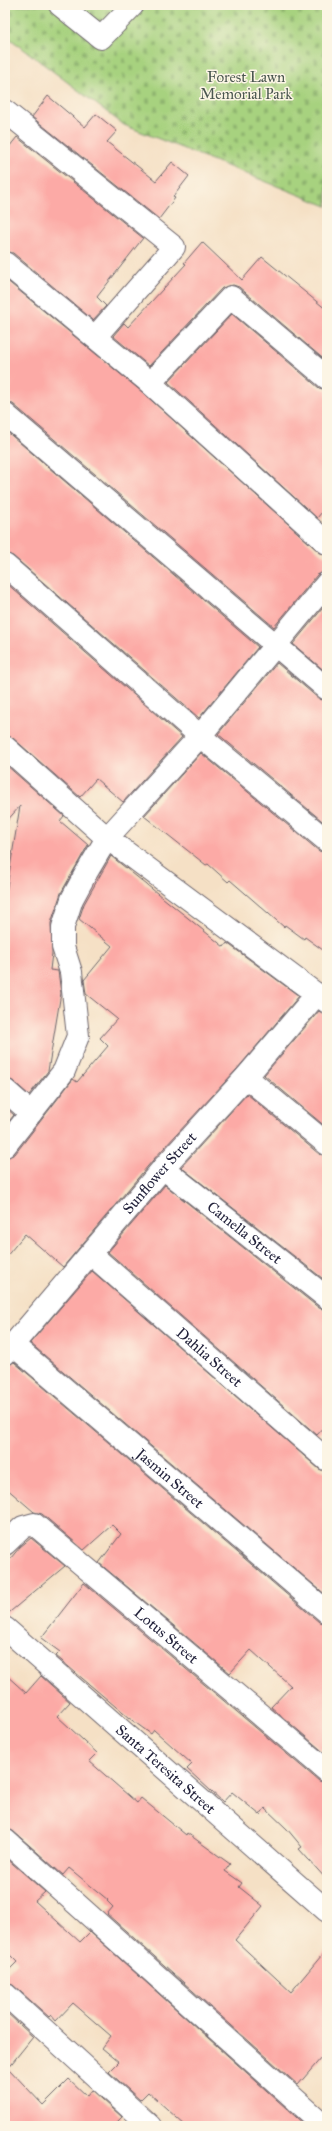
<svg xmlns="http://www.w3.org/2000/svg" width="332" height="2131" viewBox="0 0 332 2131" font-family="'IM FELL Great Primer',serif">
  <defs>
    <pattern id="cemetery-stones" width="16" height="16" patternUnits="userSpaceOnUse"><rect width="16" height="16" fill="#a7d27f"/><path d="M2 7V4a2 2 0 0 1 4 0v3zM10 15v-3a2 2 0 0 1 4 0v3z" fill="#8fb46f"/></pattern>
  </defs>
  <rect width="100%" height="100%" fill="#fcf5e5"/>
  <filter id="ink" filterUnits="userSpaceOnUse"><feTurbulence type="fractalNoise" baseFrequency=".025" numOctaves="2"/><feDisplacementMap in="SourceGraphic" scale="8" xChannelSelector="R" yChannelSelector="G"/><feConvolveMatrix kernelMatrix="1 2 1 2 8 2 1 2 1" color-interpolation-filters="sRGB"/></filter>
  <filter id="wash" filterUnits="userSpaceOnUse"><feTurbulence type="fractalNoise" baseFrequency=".012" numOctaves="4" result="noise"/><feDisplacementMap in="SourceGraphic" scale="16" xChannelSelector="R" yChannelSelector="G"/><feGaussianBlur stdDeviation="0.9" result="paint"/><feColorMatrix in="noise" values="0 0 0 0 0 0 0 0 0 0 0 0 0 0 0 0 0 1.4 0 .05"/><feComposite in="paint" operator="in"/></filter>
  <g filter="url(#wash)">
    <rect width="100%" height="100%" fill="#f5e0c5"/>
    <polygon fill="url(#cemetery-stones)" stroke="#647a5d" points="5,5 327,5 327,206 124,125 5,35"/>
    <g id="blocks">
      <g fill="#fcaaa6">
        <polygon points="48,96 85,127 96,114 117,131 107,142 156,181 172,162 189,176 173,197 175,198 159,219 32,117"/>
        <polygon points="17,137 143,238 97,297 106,306 93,320 13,253 5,251 5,152"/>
        <polygon points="202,242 242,280 262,257 327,310 327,362 239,287 233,285 222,288 149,366 113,336 124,323 128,327 186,264 184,263"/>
        <polygon points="5,279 142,392 319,552 327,557 327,571 317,575 274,627 13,404 5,402"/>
        <polygon points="232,314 319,388 327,390 327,506 317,518 168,382"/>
        <polygon points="5,430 258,647 199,718 13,556 5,553"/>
        <polygon points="5,582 182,737 123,802 96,779 80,797 13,738 5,735"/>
        <polygon points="327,603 327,673 293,644"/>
        <polygon points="277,663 319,699 327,701 327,825 218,734"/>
        <polygon points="201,753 319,851 327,853 327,953 305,937 304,939 285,925 284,927 230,880 228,882 208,864 206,865 144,816"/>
        <polygon points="5,764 64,816 60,821 88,845 61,893 51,923 52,953 50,970 58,971 61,993 48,1071 29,1095 13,1081 5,1078 5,899 20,806 5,823"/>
        <polygon points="111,856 224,947 227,943 299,996 237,1069 153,1160 63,1267 25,1234 5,1258 5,1158 15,1154 73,1079 77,1082 108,1046 100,1038 117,1019 86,994 84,980 112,946 79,919 84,904"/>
        <polygon points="319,1011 327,1017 327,1128 264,1075"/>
        <polygon points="247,1094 319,1154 327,1156 327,1282 181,1167"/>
        <polygon points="5,1107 14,1115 5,1126"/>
        <polygon points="165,1185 319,1308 327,1310 327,1424 317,1435 108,1252"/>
        <polygon points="92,1271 319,1469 327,1472 327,1596 30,1343"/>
        <polygon points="14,1362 319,1622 327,1624 327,1755 271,1707 291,1686 251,1650 230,1673 99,1563 121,1534 112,1525 84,1550 42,1514 34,1512 5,1487 5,1366"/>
        <polygon points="31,1538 65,1566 5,1616 5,1565 20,1547"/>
        <polygon points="84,1583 319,1781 327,1783 327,1880 299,1849 302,1847 287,1829 265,1808 260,1815 232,1792 223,1802 187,1769 192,1764 154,1730 151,1734 129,1718 56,1656 60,1652 41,1638"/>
        <polygon points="5,1674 26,1693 41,1676 70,1702 57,1716 97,1753 89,1761 137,1803 141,1798 186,1835 187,1833 230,1864 225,1871 242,1883 239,1887 263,1906 235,1940 291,1992 327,1949 327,2051 298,2085 107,1914 113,1907 107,1901 108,1900 69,1868 63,1875 13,1831 5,1828"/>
        <polygon points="5,1857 45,1892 35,1901 80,1942 90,1932 306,2126 186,2126 148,2092 140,2100 109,2072 119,2062 102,2048 111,2036 73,2003 56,2021 51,2015 49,2017 13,1985 5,1982 5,1974 17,1962 5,1950"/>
        <polygon points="5,2011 33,2037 8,2068 43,2105 69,2079 87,2096 92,2090 122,2117 113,2126 5,2126"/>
      </g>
    </g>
  </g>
  <g filter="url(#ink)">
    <use href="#blocks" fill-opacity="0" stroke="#6c646b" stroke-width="1"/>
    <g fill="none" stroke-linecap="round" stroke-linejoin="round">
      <defs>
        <g id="minor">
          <polyline points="60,5 101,38 133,5"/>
          <polyline points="5,111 174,247 95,337"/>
          <polyline points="5,263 150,383 327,543"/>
          <polyline points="150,383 231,297 327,378"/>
          <polyline points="5,414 327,689"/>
          <polyline points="5,565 200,736 327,841"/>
          <polyline points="5,747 107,838 327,1002"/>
          <polyline points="246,1077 327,1144"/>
          <polyline points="5,1090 31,1113"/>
          <polyline points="5,1146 64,1071 78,1036 71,972 63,947 63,927 72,899 85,875 107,838 200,736 327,583"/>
          <path id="s1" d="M163,1168l164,130"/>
          <path id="s2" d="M91,1254l236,206"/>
          <path id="s3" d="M13,1345l314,267"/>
          <path id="s4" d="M5,1354l158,-186 83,-91 71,-83"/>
          <path id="s5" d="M5,1544l18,-17 11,-3 293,247"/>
          <path id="s6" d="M5,1628l322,283"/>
          <polyline points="5,1840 325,2126"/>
          <polyline points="5,1994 150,2126"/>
        </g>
      </defs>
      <use href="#minor" stroke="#6c646b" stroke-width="24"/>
      <use href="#minor" stroke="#fff" stroke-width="22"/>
    </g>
  </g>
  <g text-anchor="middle" stroke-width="3" stroke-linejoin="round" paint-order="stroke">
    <g font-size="15" fill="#4a574f" stroke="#fcf5e5">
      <text x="246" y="82">Forest Lawn<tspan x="246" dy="17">Memorial Park</tspan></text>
    </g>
    <g font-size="15" fill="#22223b" stroke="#fcf5e5">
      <text dy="5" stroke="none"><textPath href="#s4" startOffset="238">Sunflower Street</textPath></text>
      <text dy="5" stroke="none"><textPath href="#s1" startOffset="104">Camella Street</textPath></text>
      <text dy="5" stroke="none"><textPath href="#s2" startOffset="157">Dahlia Street</textPath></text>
      <text dy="5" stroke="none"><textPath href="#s3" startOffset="206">Jasmin Street</textPath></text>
      <text dy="5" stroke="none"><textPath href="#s5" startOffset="209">Lotus Street</textPath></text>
      <text dy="5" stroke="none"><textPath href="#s6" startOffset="214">Santa Teresita Street</textPath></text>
    </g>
  </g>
  <rect width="332" height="2131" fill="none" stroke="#fcf5e5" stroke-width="20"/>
</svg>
